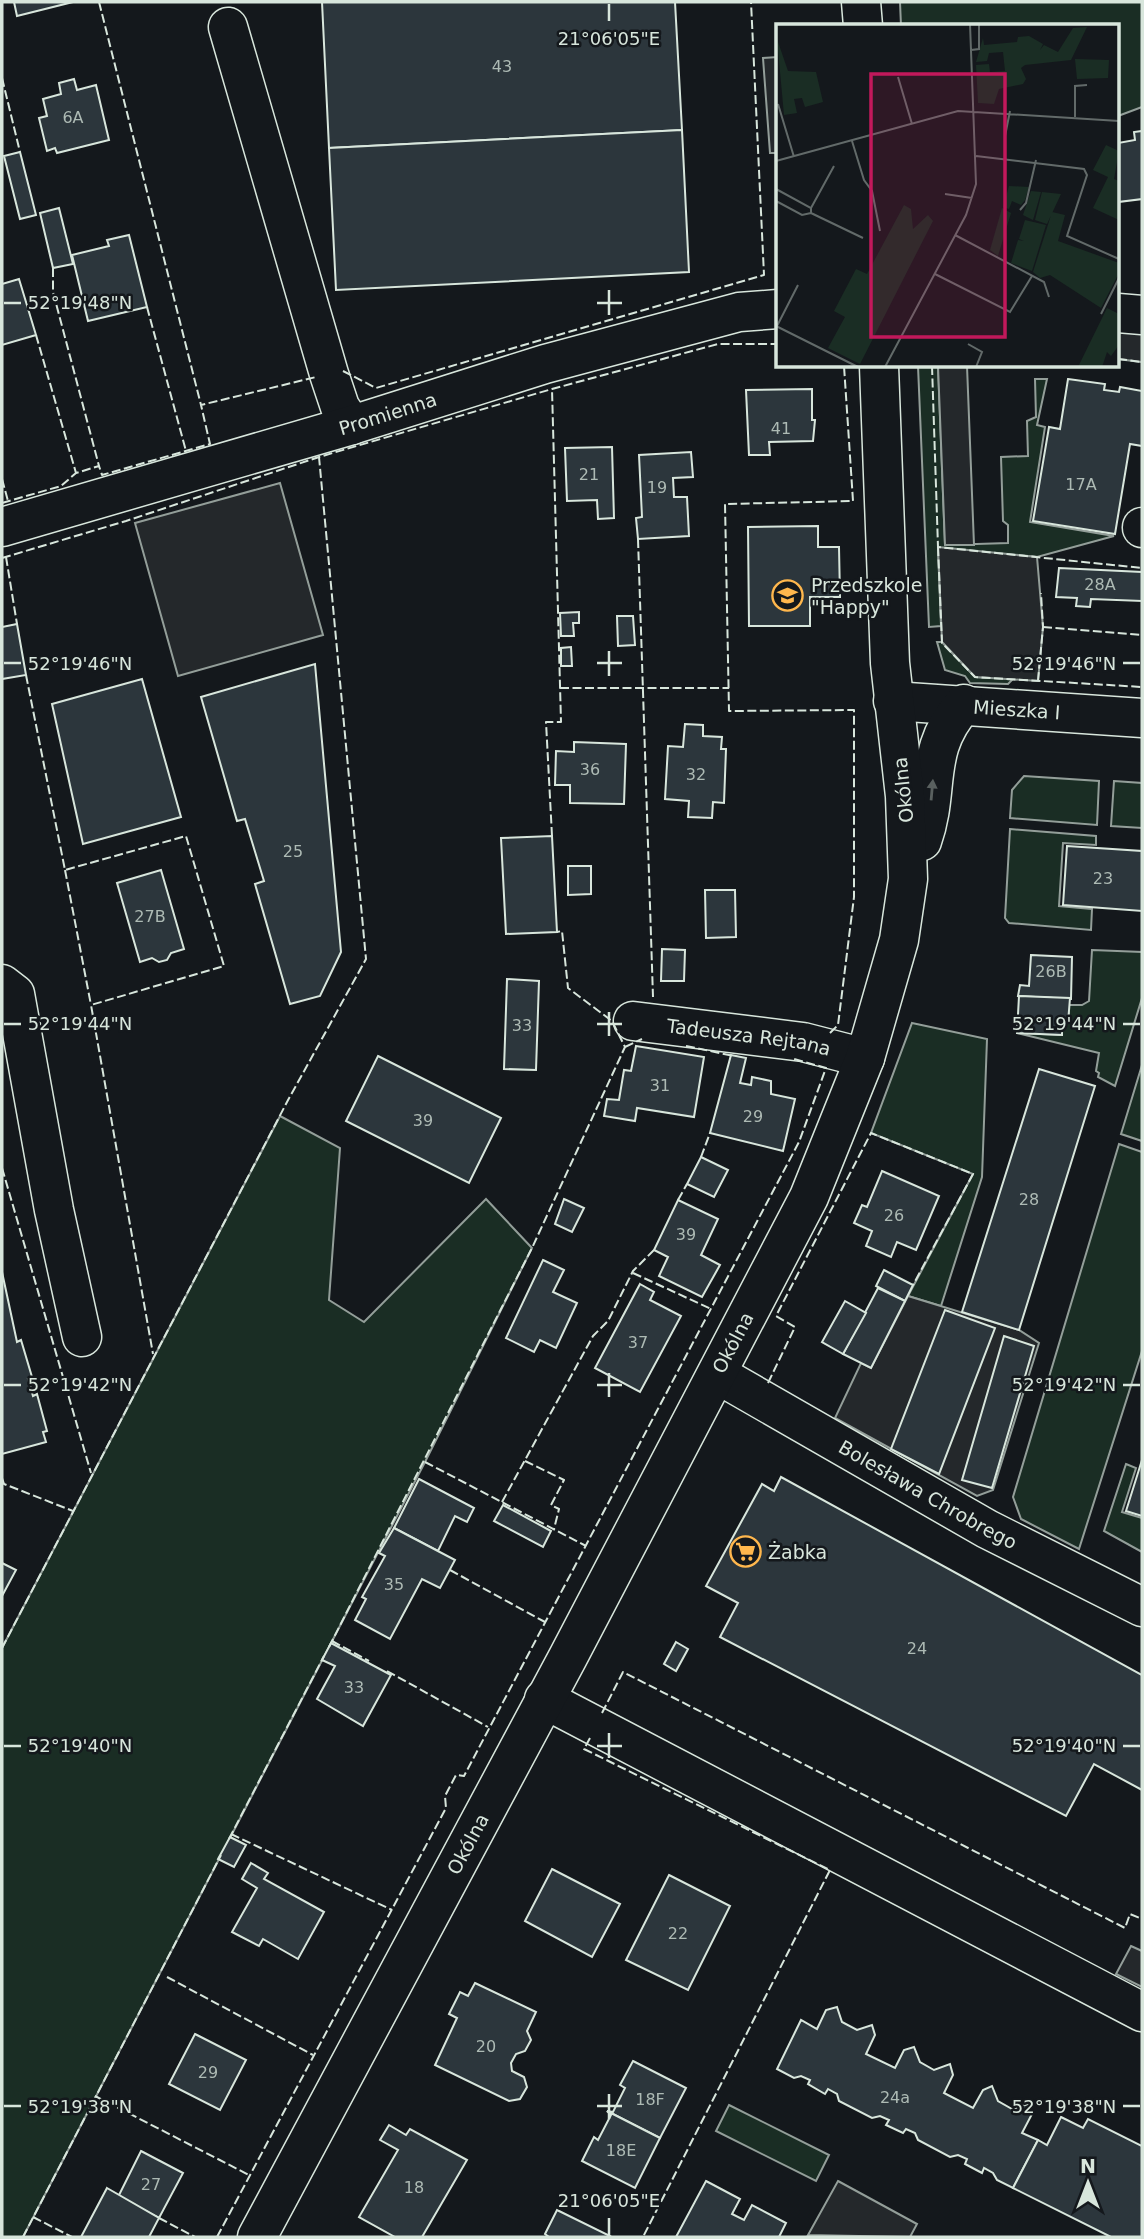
<svg xmlns="http://www.w3.org/2000/svg" width="1144" height="2239" viewBox="0 0 1144 2239" font-family="'DejaVu Sans',sans-serif">
  <rect width="100%" height="100%" fill="#14181c"/>
  <g fill="#1a2d24" stroke="#939e99" stroke-width="2">
    <polygon points="900,2 1142,2 1142,107 1118,116 1118,26 901,26"/>
    <polygon points="918,366 938,366 945,545 1008,543 1008,525 1003,521 1001,457 1028,456 1027,421 1036,417 1035,379 1047,379 1037,425 1045,427 1030,522 1114,536 1037,557 938,548 941,626 929,627"/>
    <polygon points="937,642 942,642 975,677 1013,679 1008,684 970,683 965,676 945,670"/>
    <polygon points="1024,776 1099,781 1097,825 1010,818 1012,790"/>
    <polygon points="1114,781 1142,783 1142,828 1111,826"/>
    <polygon points="1010,829 1096,836 1096,845 1063,843 1059,906 1092,909 1091,930 1009,923 1005,918"/>
    <polygon points="1092,950 1142,952 1142,998 1115,1086 1098,1077 1099,1073 1096,1071 1099,1053 1017,1033 1062,1035 1062,1023 1068,1023 1069,1005 1082,1005 1089,1001"/>
    <polygon points="912,1023 987,1039 982,1177 941,1306 908,1296 973,1174 871,1133"/>
    <polygon points="1142,1065 1142,1141 1121,1134"/>
    <polygon points="280,1116 340,1148 329,1300 364,1322 486,1199 532,1248 425,1462 23,2237 2,2237 2,1648"/>
    <polygon points="1119,1144 1142,1152 1142,1351 1079,1549 1021,1519 1013,1497"/>
    <polygon points="1126,1464 1136,1468 1122,1512 1142,1518 1142,1552 1104,1531"/>
    <polygon points="729,2105 829,2155 816,2181 716,2131"/>
  </g>
  <g fill="#24282b" stroke="#939e99" stroke-width="2">
    <polygon points="778,57 778,153 770,153 763,58"/>
    <polygon points="1118,328 1142,331 1142,362 1118,359"/>
    <polygon points="938,366 967,366 974,545 945,545"/>
    <polygon points="280,483 323,635 178,676 135,523"/>
    <polygon points="938,547 1037,557 1043,627 1038,681 975,677 942,642"/>
    <polygon points="908,1296 1019,1330 1039,1343 993,1490 977,1496 835,1418 861,1363 871,1368"/>
    <polygon points="1131,1946 1142,1951 1142,1987 1116,1974"/>
    <polygon points="838,2181 917,2224 910,2237 808,2235"/>
  </g>
  <g fill="#2c363c" stroke="#d8e6dc" stroke-width="2">
    <polygon points="14,2 73,2 17,16"/>
    <polygon points="322,2 675,2 682,130 329,148"/>
    <polygon points="74,79 77,90 96,85 109,140 57,153 55,148 47,151 39,118 47,116 43,99 61,94 59,83"/>
    <polygon points="682,130 689,272 336,290 329,148"/>
    <polygon points="1142,131 1142,199 1118,202 1118,143 1135,140 1134,132"/>
    <polygon points="20,152 36,215 20,219 4,156"/>
    <polygon points="59,208 73,264 53,268 40,213"/>
    <polygon points="129,235 147,307 88,321 72,255 109,246 107,240"/>
    <polygon points="19,279 36,335 2,345 2,284"/>
    <polygon points="1068,379 1105,384 1104,390 1119,392 1120,387 1142,391 1142,446 1130,444 1115,534 1033,521 1049,427 1060,429"/>
    <polygon points="812,389 812,420 815,420 813,441 769,442 770,455 749,455 746,390"/>
    <polygon points="612,447 614,518 598,519 597,500 567,501 565,448"/>
    <polygon points="691,452 693,477 673,478 674,497 687,497 689,536 638,539 636,518 642,517 639,455"/>
    <polygon points="818,526 818,547 839,547 840,597 810,597 810,626 749,626 748,527"/>
    <polygon points="1059,568 1142,572 1142,601 1091,599 1090,607 1076,606 1077,598 1056,597"/>
    <polygon points="579,612 579,623 573,623 574,636 561,636 560,613"/>
    <polygon points="617,616 633,616 635,645 618,646"/>
    <polygon points="17,624 26,675 2,679 2,627"/>
    <polygon points="571,647 572,666 561,666 561,648"/>
    <polygon points="315,664 341,952 320,996 290,1004 255,884 264,881 245,819 237,821 201,697"/>
    <polygon points="142,679 181,817 83,844 52,704"/>
    <polygon points="685,724 703,725 703,736 722,737 721,749 726,749 724,803 713,802 712,818 688,817 689,801 665,799 668,746 683,747"/>
    <polygon points="574,742 626,744 624,804 570,803 570,785 555,785 556,751 574,752"/>
    <polygon points="552,836 557,932 506,934 501,838"/>
    <polygon points="1067,846 1142,851 1142,911 1063,905"/>
    <polygon points="568,866 591,866 591,894 568,895"/>
    <polygon points="161,870 184,949 171,953 167,960 159,962 152,958 140,962 117,883"/>
    <polygon points="705,890 735,890 736,937 706,938"/>
    <polygon points="662,949 685,950 684,981 661,981"/>
    <polygon points="1031,955 1072,957 1071,999 1018,996 1020,985 1029,986"/>
    <polygon points="507,979 539,981 536,1070 504,1069"/>
    <polygon points="1019,996 1070,998 1068,1023 1062,1023 1062,1035 1017,1033"/>
    <polygon points="636,1046 704,1057 694,1117 637,1108 635,1121 604,1116 607,1099 619,1100 624,1070 631,1071"/>
    <polygon points="731,1055 746,1058 740,1083 751,1085 752,1077 771,1081 771,1094 795,1099 783,1151 710,1133"/>
    <polygon points="378,1056 501,1118 469,1183 346,1121"/>
    <polygon points="1039,1069 1095,1086 1019,1330 962,1312"/>
    <polygon points="701,1157 728,1170 714,1197 687,1184"/>
    <polygon points="882,1171 939,1196 916,1250 897,1242 891,1257 866,1246 872,1231 854,1223 862,1205 867,1207"/>
    <polygon points="564,1199 584,1208 572,1232 555,1224"/>
    <polygon points="678,1200 718,1219 701,1255 720,1265 702,1297 659,1276 668,1257 654,1250"/>
    <polygon points="543,1260 564,1270 553,1292 577,1303 556,1348 540,1340 534,1352 506,1338"/>
    <polygon points="884,1270 913,1285 905,1301 876,1286"/>
    <polygon points="2,1272 17,1342 21,1340 32,1377 28,1379 33,1396 37,1394 47,1431 43,1432 46,1442 2,1454"/>
    <polygon points="640,1284 654,1292 650,1300 681,1316 640,1392 595,1368"/>
    <polygon points="878,1288 905,1301 871,1368 843,1354"/>
    <polygon points="845,1301 866,1313 843,1354 822,1342"/>
    <polygon points="945,1310 995,1328 939,1474 891,1449"/>
    <polygon points="1004,1336 1034,1346 992,1488 962,1480"/>
    <polygon points="1142,1460 1142,1516 1126,1511"/>
    <polygon points="781,1477 1142,1675 1142,1790 1094,1764 1066,1816 720,1637 738,1603 706,1586 762,1484 774,1491"/>
    <polygon points="419,1479 474,1508 467,1522 455,1516 438,1551 394,1528"/>
    <polygon points="503,1505 551,1531 543,1547 494,1521"/>
    <polygon points="394,1528 455,1560 440,1588 422,1579 390,1639 355,1620 366,1599 362,1597 385,1556 379,1553"/>
    <polygon points="2,1563 16,1570 2,1596"/>
    <polygon points="676,1642 688,1649 676,1671 664,1664"/>
    <polygon points="331,1643 391,1675 363,1726 317,1699 335,1666 322,1660"/>
    <polygon points="230,1837 246,1845 234,1867 218,1859"/>
    <polygon points="251,1863 268,1873 264,1879 324,1912 298,1959 263,1939 259,1946 232,1932 257,1888 242,1879"/>
    <polygon points="552,1869 620,1904 592,1957 525,1921"/>
    <polygon points="669,1875 730,1906 688,1990 626,1960"/>
    <polygon points="475,1983 536,2012 527,2031 531,2040 525,2051 516,2054 511,2063 512,2071 524,2077 527,2087 520,2099 509,2101 435,2065 457,2018 449,2014 460,1992 468,1996"/>
    <polygon points="837,2007 842,2022 857,2030 872,2025 875,2035 866,2054 895,2068 904,2050 914,2047 920,2062 934,2070 950,2064 953,2075 944,2093 973,2108 983,2090 992,2086 998,2101 1012,2109 1028,2104 1032,2114 1022,2133 1038,2140 1013,2188 997,2180 993,2173 984,2168 982,2173 965,2164 967,2159 958,2155 950,2157 918,2140 915,2133 906,2129 903,2133 886,2125 889,2120 880,2116 872,2118 839,2101 837,2094 828,2089 825,2094 808,2084 810,2080 801,2076 794,2078 777,2069 801,2020 817,2029 826,2010"/>
    <polygon points="195,2034 246,2060 220,2110 169,2084"/>
    <polygon points="633,2061 686,2088 660,2138 607,2111 613,2112 625,2088 620,2085"/>
    <polygon points="607,2111 660,2138 635,2188 582,2161 594,2137 598,2140 611,2115"/>
    <polygon points="1061,2117 1083,2128 1088,2119 1142,2146 1142,2237 1111,2237 1013,2188 1038,2140 1047,2145"/>
    <polygon points="389,2125 406,2135 410,2129 467,2160 422,2237 395,2237 359,2217 398,2150 380,2140"/>
    <polygon points="141,2151 183,2173 159,2218 118,2197"/>
    <polygon points="706,2181 740,2199 732,2214 744,2220 752,2205 786,2223 779,2237 676,2237"/>
    <polygon points="107,2188 159,2218 149,2237 81,2237"/>
    <polygon points="557,2210 610,2236 609,2237 549,2237 545,2234"/>
  </g>
  <g fill="none" stroke-linecap="round" stroke-linejoin="round">
    <defs>
      <g id="minor">
        <polyline points="861,2 863,26"/>
        <polyline points="228,27 329,374 340,407 352,425"/>
        <polyline points="1118,313 1142,315"/>
        <path id="s1" d="M2,527l350,-102 193,-61 194,-52 39,-3"/>
        <polyline points="1142,528 1142,527"/>
        <path id="s2" d="M893,701l249,17"/>
        <path d="M922,841c19,-53 0,-90 42,-137"/>
        <polyline points="2,984 15,994 54,1210 82,1337"/>
        <path id="s3" d="M633,1021l170,21 62,16"/>
        <path id="s4" d="M717,1374l270,155 155,78"/>
        <polyline points="544,1699 1142,2012"/>
        <path id="s5" d="M257,2237l311,-580 241,-460 56,-139 34,-118 9,-61 -3,-83 -15,-133 -11,-297"/>
      </g>
    </defs>
    <use href="#minor" stroke="#d8e6dc" stroke-width="41"/>
    <use href="#minor" stroke="#14181c" stroke-width="38"/>
    <g stroke="#d8e6dc" stroke-width="2" stroke-dasharray="9 3.5" stroke-linecap="butt">
      <polyline points="99,2 201,405"/>
      <polyline points="2,78 20,152"/>
      <polyline points="53,268 53,292 99,466"/>
      <polyline points="147,307 186,451"/>
      <polyline points="36,335 76,473"/>
      <polyline points="1118,359 1142,362"/>
      <polyline points="932,366 938,547 1142,568"/>
      <polyline points="343,371 376,388 764,275 751,2"/>
      <polyline points="2,479 8,501"/>
      <polyline points="2,503 61,486 76,473 99,466 102,475 210,444 201,405 316,377"/>
      <polyline points="638,539 653,997"/>
      <polyline points="938,547 942,643 975,677 1142,687"/>
      <polyline points="6,557 17,624"/>
      <polyline points="2,558 126,521 319,457 552,389 718,344 778,344"/>
      <polyline points="1043,627 1142,635"/>
      <polyline points="26,675 65,870 186,836 224,966 91,1005 153,1354"/>
      <polyline points="1038,681 1043,627 1041,593"/>
      <polyline points="560,688 729,688"/>
      <polyline points="552,836 546,722 561,722 552,389"/>
      <polyline points="65,870 91,1005"/>
      <polyline points="830,1033 838,1025 854,897 854,710 729,711 725,504 853,501 844,366"/>
      <polyline points="686,1046 734,1056"/>
      <polyline points="625,1047 642,1039"/>
      <polyline points="701,1157 710,1133"/>
      <polyline points="2,1168 91,1473"/>
      <polyline points="678,1200 687,1184"/>
      <polyline points="633,1273 711,1309"/>
      <polyline points="768,1383 795,1327 776,1316 871,1133 973,1174 913,1285"/>
      <polyline points="525,1461 564,1480 551,1505 559,1509 554,1529"/>
      <polyline points="425,1462 586,1546"/>
      <polyline points="2,1478 4,1484 73,1511"/>
      <polyline points="502,1502 593,1336 608,1321 633,1271 654,1250"/>
      <polyline points="450,1570 545,1622"/>
      <polyline points="332,1641 369,1661"/>
      <polyline points="329,1647 532,1248 625,1047 612,1021 568,988 562,931 557,932"/>
      <polyline points="2,1648 287,1102 366,959 319,457"/>
      <polyline points="387,1671 488,1727"/>
      <polyline points="602,1713 623,1672 1125,1928 1130,1914 1142,1919"/>
      <polyline points="590,1738 584,1749 830,1870 643,2237"/>
      <polyline points="231,1834 392,1910"/>
      <polyline points="229,1839 324,1656"/>
      <polyline points="167,1977 313,2055"/>
      <polyline points="95,2096 249,2175"/>
      <polyline points="33,2217 72,2237"/>
      <polyline points="159,2218 195,2237"/>
      <polyline points="23,2237 221,1855"/>
      <polyline points="217,2237 446,1808 445,1796 456,1775 464,1776 799,1142 826,1068 794,1059"/>
    </g>
  </g>
  <defs><path id="oneway-solid" d="M-6-.8H1V-3.2L6.5 0L1 3.2V.8H-6Z" transform="scale(1.75)"/></defs>
  <use fill="#59605f" href="#oneway-solid" transform="translate(932 790) rotate(-85)"/>
  <path fill="none" stroke="#d8e6dc" stroke-width="2.5" d="M609,4v17M609,290v25M4,303h17M597,303h25M609,651v25M4,663h17M597,663h25M1123,663h17M609,1012v24M4,1024h17M597,1024h25M1123,1024h17M609,1373v24M4,1385h17M597,1385h25M1123,1385h17M609,1733v25M4,1746h17M597,1746h25M1123,1746h17M609,2094v25M4,2106h17M597,2106h25M1123,2106h17M609,2218v18"/>
  <defs>
    <symbol id="school-ring" viewBox="-11 -11 22 22"><circle r="9.5" fill="#14181c" stroke="#ffb74d" stroke-width="1.5"/><path d="M0-5L7-2L0 1L-7-2ZM-4 1L0 2.5L4 1V4Q0 6-4 4Z" fill="#ffb74d"/></symbol>
    <symbol id="supermarket-ring" viewBox="-11 -11 22 22"><circle r="9.5" fill="#14181c" stroke="#ffb74d" stroke-width="1.5"/><path d="M-6-5.5h2.5l.6 2H6L4.5 2H-2.5L-4.4-4H-6ZM-1.5 3.2a1.3 1.3 0 1 0 .1 0ZM3 3.2a1.3 1.3 0 1 0 .1 0Z" fill="#ffb74d"/></symbol>
  </defs>
  <g fill-rule="evenodd">
    <use href="#school-ring" x="770" y="578" width="35" height="35"/>
    <use href="#supermarket-ring" x="728" y="1534" width="35" height="35"/>
  </g>
  <g text-anchor="middle" stroke-width="5" stroke-linejoin="round" paint-order="stroke">
    <g font-size="16" fill="#adbab4">
      <text x="502" y="72">43</text>
      <text x="73" y="123">6A</text>
      <text x="781" y="434">41</text>
      <text x="589" y="480">21</text>
      <text x="1081" y="490">17A</text>
      <text x="657" y="493">19</text>
      <text x="1100" y="590">28A</text>
      <text x="590" y="775">36</text>
      <text x="696" y="780">32</text>
      <text x="293" y="857">25</text>
      <text x="1103" y="884">23</text>
      <text x="150" y="922">27B</text>
      <text x="1051" y="977">26B</text>
      <text x="522" y="1031">33</text>
      <text x="660" y="1091">31</text>
      <text x="753" y="1122">29</text>
      <text x="423" y="1126">39</text>
      <text x="1029" y="1205">28</text>
      <text x="894" y="1221">26</text>
      <text x="686" y="1240">39</text>
      <text x="638" y="1348">37</text>
      <text x="394" y="1590">35</text>
      <text x="917" y="1654">24</text>
      <text x="354" y="1693">33</text>
      <text x="678" y="1939">22</text>
      <text x="486" y="2052">20</text>
      <text x="208" y="2078">29</text>
      <text x="895" y="2103">24a</text>
      <text x="650" y="2105">18F</text>
      <text x="621" y="2156">18E</text>
      <text x="151" y="2190">27</text>
      <text x="414" y="2193">18</text>
    </g>
    <g font-size="19" fill="#d8e6dc" stroke="#14181c">
      <text dy="7" stroke="none"><textPath href="#s1" startOffset="402">Promienna</textPath></text>
      <text dy="7" stroke="none"><textPath href="#s2" startOffset="124">Mieszka I</textPath></text>
      <text transform="translate(903 790) rotate(-96)" y="7">Okólna</text>
      <text dy="7" stroke="none"><textPath href="#s3" startOffset="117">Tadeusza Rejtana</textPath></text>
      <text dy="7" stroke="none"><textPath href="#s5" startOffset="1013">Okólna</textPath></text>
      <text dy="7" stroke="none"><textPath href="#s4" startOffset="243">Bolesława Chrobrego</textPath></text>
      <text dy="7" stroke="none"><textPath href="#s5" startOffset="446">Okólna</textPath></text>
    </g>
    <g font-size="19" fill="#d8e6dc" stroke="#14181c" text-anchor="start">
      <text x="811" y="592">Przedszkole<tspan x="811" dy="22">"Happy"</tspan></text>
      <text x="768" y="1559">Żabka</text>
    </g>
  </g>
  <g transform="translate(776 24)">
    <rect width="343" height="343" fill="#14181c"/>
    <path d="M311,3l-16,33 -46,5 -4,3 5,11 -3,5 -24,5 -5,15 -16,-1 -2,-38 13,-1 1,8 15,-1 -2,-19 -14,1 -2,8 -11,1 7,-24 1,7 33,-3 1,-5 11,-1 14,8 -3,6 4,-5 14,7 15,-24zM1,15l11,32 28,1 7,30 -18,5 -3,-9 -8,1 3,14 -13,2zM299,35l34,1 -1,18 -31,1zM330,121l13,6 -5,28 5,2v39l-26,-12 15,-31 -15,-7zM233,162l20,1 -4,13 -4,5 -9,-4 -3,8 -6,-2zM255,167l10,1 -8,28 -10,-5zM266,168l19,2 -14,30 -12,-4zM128,181l7,4 2,20 15,-14 5,6 -73,143 -32,-16 17,-31 -11,-6 22,-42 11,5zM226,184l9,5 -13,43 -8,-6zM276,188l13,3 -7,26 61,22v10l-18,35 -51,-33 -10,3 -7,-6zM249,196l21,5 -14,46 -21,-8 7,-23 6,1 -5,-2zM331,284l12,6v31l-8,11 -4,-4 -5,15h-24z" fill="#1a2d24"/>
    <path fill="none" stroke="#626a69" stroke-width="2" d="M195,26l8,-1v-25M122,53l14,47M2,80l16,53M299,93v-31l12,-1M229,112l5,-25M76,117l12,39 8,11 8,40M200,132l108,13 3,6 -20,61 52,23M0,137l182,-50 161,10M0,165l35,19v5l52,25M169,170l27,4M0,177l26,14 9,-2M35,184l23,-42M244,186l6,-7 10,-43M179,211l89,47 5,15M159,250l75,38 22,-36M325,290l18,-36M0,302l82,41M1,302l21,-41M192,320l14,8 -6,15M109,343l81,-152 10,-31 -6,-160"/>
    <path fill="#c2185b" fill-opacity="0.15" stroke="#c2185b" stroke-width="3.5" d="M95,50h134v263h-134z"/>
    <rect width="343" height="343" fill="none" stroke="#d8e6dc" stroke-width="3.5"/>
  </g>
  <g font-size="18" text-anchor="middle" fill="#d8e6dc" stroke="#14181c" stroke-width="5" stroke-linejoin="round" paint-order="stroke">
    <text x="609" y="45">21°06'05"E</text>
    <text x="80" y="309">52°19'48"N</text>
    <text x="80" y="670">52°19'46"N</text>
    <text x="1064" y="670">52°19'46"N</text>
    <text x="80" y="1030">52°19'44"N</text>
    <text x="1064" y="1030">52°19'44"N</text>
    <text x="80" y="1391">52°19'42"N</text>
    <text x="1064" y="1391">52°19'42"N</text>
    <text x="80" y="1752">52°19'40"N</text>
    <text x="1064" y="1752">52°19'40"N</text>
    <text x="80" y="2113">52°19'38"N</text>
    <text x="1064" y="2113">52°19'38"N</text>
    <text x="609" y="2207">21°06'05"E</text>
  </g>
  <rect width="1144" height="2239" fill="none" stroke="#d8e6dc" stroke-width="7"/>
  <g transform="translate(1088 2183)" stroke="#14181c" stroke-width="5" paint-order="stroke">
  <path d="M0-5L12 26L0 18L-12 26Z" fill="#d8e6dc"/>
  <text y="-10" font-size="19" font-weight="bold" text-anchor="middle" fill="#d8e6dc">N</text>
  </g>
</svg>
